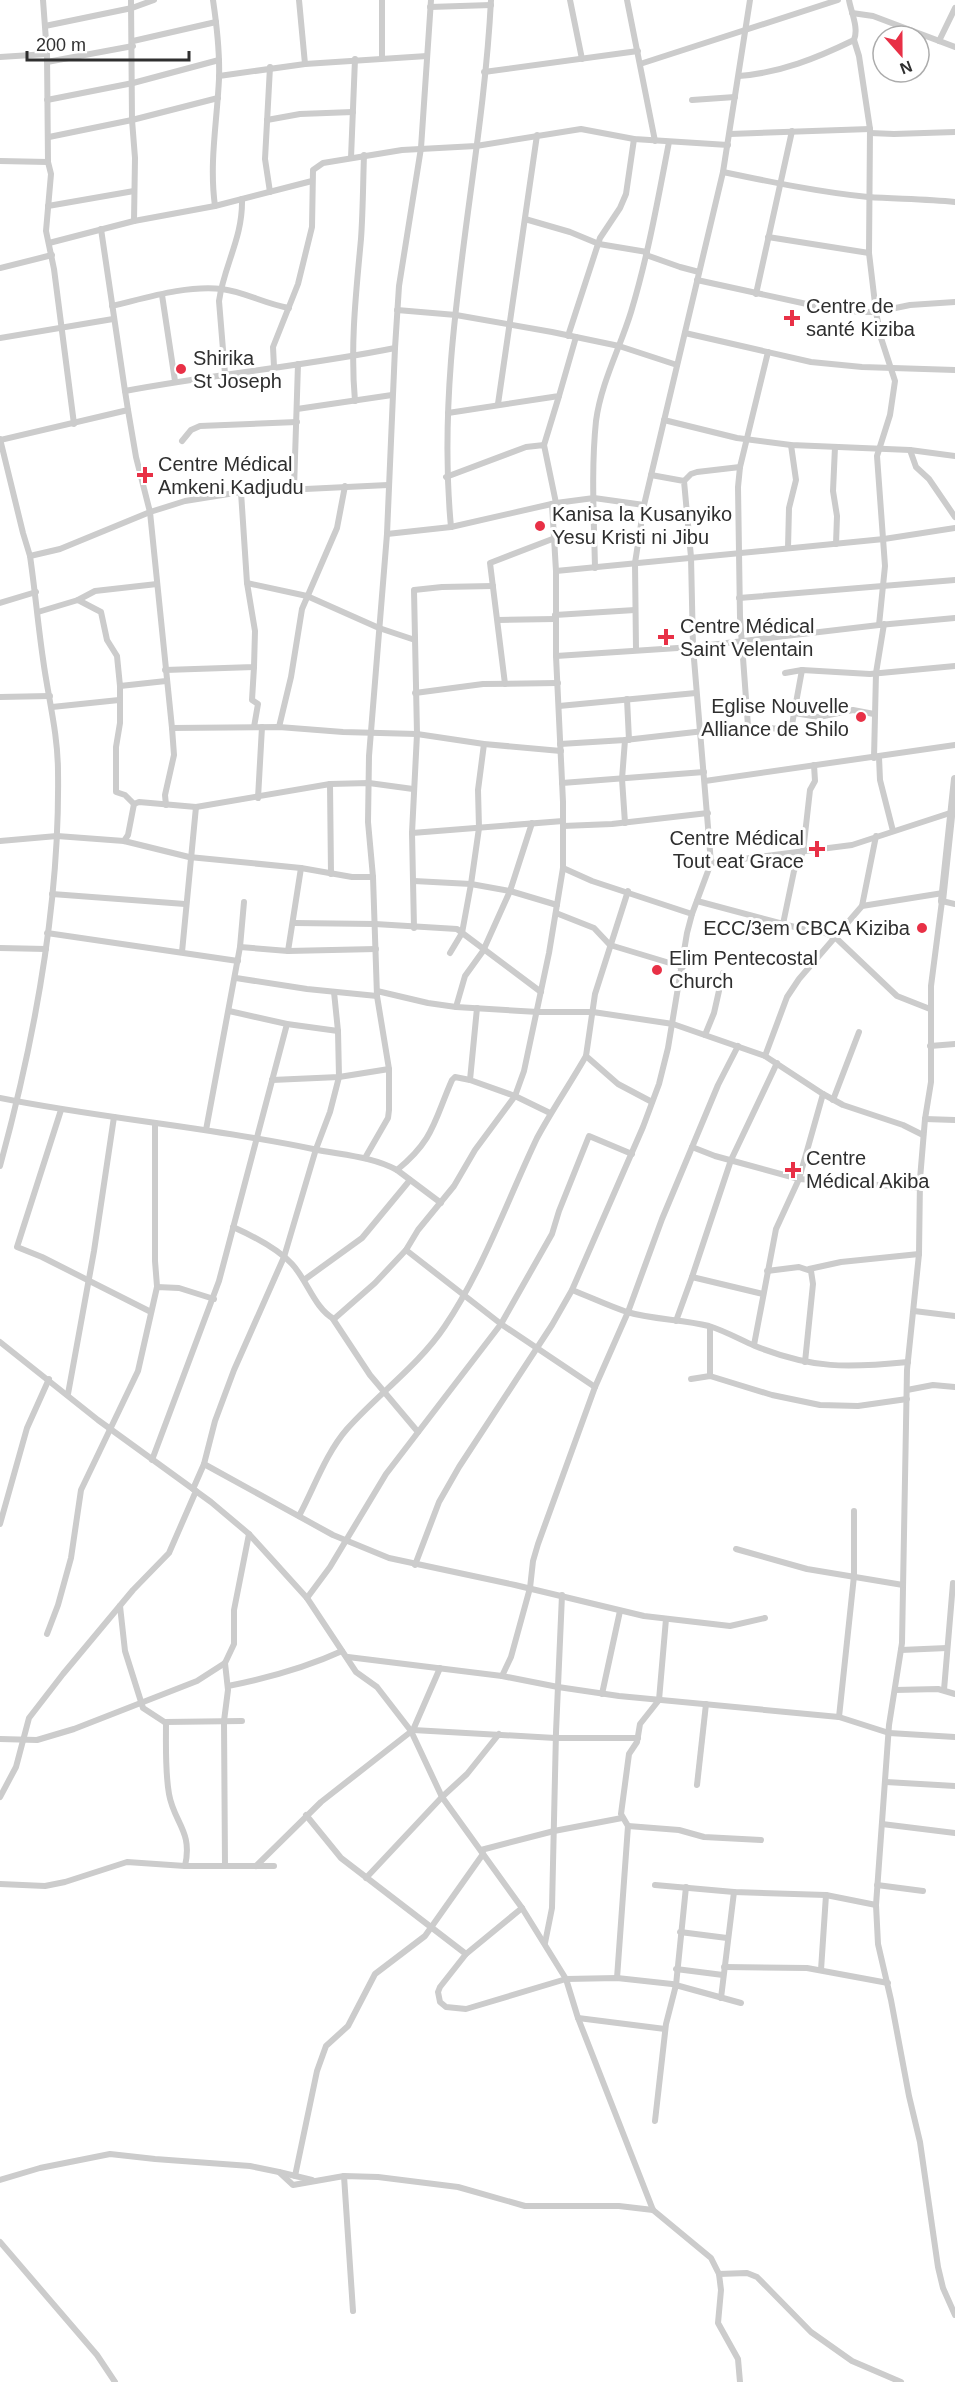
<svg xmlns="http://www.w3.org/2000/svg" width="955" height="2382" viewBox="0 0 955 2382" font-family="Arial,sans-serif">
  <rect width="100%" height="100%" fill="#fff"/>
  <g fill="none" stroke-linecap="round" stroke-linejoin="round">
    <g stroke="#ccc" stroke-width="6">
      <polyline points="43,0 47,54 48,162 51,174 46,231 54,269 74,424"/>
      <polyline points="131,0 132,120 135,158 134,221"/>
      <path d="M213,0c4,27 7,52 6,79 -2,43 -10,84 -4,127"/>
      <polyline points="299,0 305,64"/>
      <polyline points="382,0 382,58"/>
      <polyline points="570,0 582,59"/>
      <polyline points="627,0 655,141"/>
      <path d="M849,0c2,12 10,28 5,40l5,16 11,73 -1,124 7,59 5,26 14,43 -5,34 -13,41 8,110 -6,59"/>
      <polyline points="430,7 491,5"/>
      <polyline points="852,13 873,16 955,47"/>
      <polyline points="45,26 132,8 154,0"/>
      <polyline points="133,41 216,22"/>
      <polyline points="939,41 955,8"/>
      <polyline points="0,57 47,54"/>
      <polyline points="47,62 133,46"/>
      <polyline points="640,64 838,0"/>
      <polyline points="484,72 638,51"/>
      <polyline points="219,76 305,64 427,56"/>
      <path d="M739,76c41,-3 78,-18 115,-36"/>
      <polyline points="47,100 133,83 219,60"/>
      <polyline points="692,100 735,97"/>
      <polyline points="267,120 300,114 353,112"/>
      <polyline points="870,133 894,134 955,132"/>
      <polyline points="730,134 870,129"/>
      <polyline points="49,137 132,120 218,98"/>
      <polyline points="351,158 355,59"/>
      <polyline points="0,161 48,162"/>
      <path d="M723,172c48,10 96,20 145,25 29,2 58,2 87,5"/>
      <polyline points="270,192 265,159 270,67"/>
      <polyline points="48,206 134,191"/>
      <polyline points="525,219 570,232 599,244 647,252"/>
      <polyline points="101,229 125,391"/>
      <polyline points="768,237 869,253"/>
      <polyline points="49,243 134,221 215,206 312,181"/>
      <polyline points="646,255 680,267 699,272"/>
      <polyline points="0,268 52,255"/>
      <polyline points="697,280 816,306 860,312 876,312 910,305 955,302"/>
      <polyline points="756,294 792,131"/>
      <polyline points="162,295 175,381"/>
      <path d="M112,306c34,-8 74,-21 110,-17 23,3 43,15 67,19"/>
      <polyline points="397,310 456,315 552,332 619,346 677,365"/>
      <polyline points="685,333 811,362 862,367 955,370"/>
      <polyline points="568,336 600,238 620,208 626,194 634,139"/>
      <polyline points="0,338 113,319"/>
      <polyline points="274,367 273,347 298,284 312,227 313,170 323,163 402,150 476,146 581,129 634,139 728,145"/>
      <path d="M225,374l-6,-73c5,-36 24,-63 23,-102"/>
      <path d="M355,401c-5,-55 1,-108 6,-162 2,-28 2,-56 3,-84"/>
      <polyline points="498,404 537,135"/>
      <polyline points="297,409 392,395"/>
      <polyline points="128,410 136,457 150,512 172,728 174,755 165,795 166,805"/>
      <polyline points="448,413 559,396 576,337"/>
      <polyline points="664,420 737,438 791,445 910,450 955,456"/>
      <polyline points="0,439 23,533 30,556 60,549 150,512 185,501 241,492 388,485"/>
      <path d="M0,440l128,-30 -3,-19c90,-17 181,-25 270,-43l4,-62 22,-138 10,-148"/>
      <polyline points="182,441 191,430 200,426 297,422"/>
      <polyline points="544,445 559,396"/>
      <polyline points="835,447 833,491 837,516 836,544"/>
      <polyline points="910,450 916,467 929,479 955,517"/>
      <polyline points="446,477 526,447 544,445 556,503"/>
      <polyline points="684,481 691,474 697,472 740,467"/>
      <polyline points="294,489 298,364"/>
      <path d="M451,527c-17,-177 31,-351 40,-527"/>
      <polyline points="387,534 451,527 556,503 594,498 644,505"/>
      <polyline points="788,548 789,508 796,480 791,445"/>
      <path d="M595,568c-1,-49 -4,-99 1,-147 5,-38 24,-73 35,-109 17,-56 27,-113 38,-170"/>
      <polyline points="556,571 884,539 955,528"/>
      <polyline points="247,583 307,596 379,628 415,640"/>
      <polyline points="739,598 955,580"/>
      <polyline points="78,600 95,591 157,584"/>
      <polyline points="0,603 36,592"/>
      <polyline points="38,612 78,600 101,612 107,640 117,656 120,686 166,681"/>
      <polyline points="555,615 635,610"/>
      <polyline points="498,620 555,619"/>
      <polyline points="636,650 635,563 644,505 723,172 750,0"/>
      <polyline points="556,656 693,647 879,625 955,618"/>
      <polyline points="254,667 252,700 258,704 254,727"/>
      <polyline points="165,670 254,667 255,631 247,583 241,492"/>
      <polyline points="785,673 802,670 870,674 955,666"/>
      <polyline points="505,684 490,563 555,538"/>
      <polyline points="120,686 120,723 116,747 116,792 125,795 134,804"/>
      <polyline points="415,693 483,684 558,683"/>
      <polyline points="0,697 50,696"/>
      <polyline points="627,699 629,740"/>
      <polyline points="559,706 696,693"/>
      <polyline points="52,707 119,700"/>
      <polyline points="794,713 819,717 853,710 874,714"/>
      <polyline points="748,726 791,730 802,670"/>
      <polyline points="279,727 291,677 302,609 337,528 345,486"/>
      <polyline points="172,728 279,727 343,732 417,734 484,744 561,751"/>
      <polyline points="560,744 625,740 748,726 740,617 738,487 740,467 768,352"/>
      <polyline points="879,757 880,780 893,831"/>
      <polyline points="874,758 876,673 884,624"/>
      <polyline points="705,781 955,745"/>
      <polyline points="562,783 704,772"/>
      <polyline points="330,784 331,874"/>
      <polyline points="258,798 262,727"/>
      <polyline points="134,804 139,802 196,807 330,784 369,783 413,789"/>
      <polyline points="625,823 622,779 625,740"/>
      <polyline points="563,826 612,824 708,813"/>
      <polyline points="412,833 563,821"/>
      <polyline points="0,841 57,836 124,841 189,857 301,868 352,877 373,877"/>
      <polyline points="124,841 128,835 134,804"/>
      <polyline points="711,863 852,845 950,813"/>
      <polyline points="563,868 592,881 692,914"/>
      <polyline points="414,881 471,884 510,891 557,905"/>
      <polyline points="628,891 595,994 586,1056 618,1084 652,1102"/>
      <polyline points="52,894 185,904"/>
      <polyline points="697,901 806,930 810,926 836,938 897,996 930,1009"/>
      <polyline points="955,904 942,901 931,986 931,1082 925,1119 920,1179 919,1254 907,1370 902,1643 889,1725 876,1905 878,1944 891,2000 909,2096 920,2142 938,2267 943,2288 955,2315"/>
      <polyline points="862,906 876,836"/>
      <polyline points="556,913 594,928 610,945 683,967"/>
      <polyline points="294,923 375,924 457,929 541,992"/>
      <polyline points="783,924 794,871 803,852 810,790 815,781 814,765"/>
      <polyline points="414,928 412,833 417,734 414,590 442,587 493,586"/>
      <polyline points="47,933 238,961"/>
      <polyline points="240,947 244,902"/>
      <polyline points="0,948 46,949"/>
      <polyline points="288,951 301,868"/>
      <polyline points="182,952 196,807"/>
      <polyline points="450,953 462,933 471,884 479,828 478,790 484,744"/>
      <polyline points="236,978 307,989 377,996"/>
      <polyline points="377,991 428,1003 456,1007 538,1012 593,1012 673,1024 765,1056 823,1094 843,1105 903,1125 923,1135"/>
      <polyline points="456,1007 465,976 483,951 510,891 532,823"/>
      <polyline points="477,1008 470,1080 515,1096 550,1113"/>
      <polyline points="229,1011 287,1024 338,1031"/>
      <polyline points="705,1035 714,1013 723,973"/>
      <polyline points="930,1046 955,1044"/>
      <polyline points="765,1056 787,997 799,979 862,906 943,893"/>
      <polyline points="272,1080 339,1077 389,1069"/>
      <path d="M0,1098c104,21 209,29 313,51 28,6 58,7 84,21 37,-30 37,-49 55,-90l3,-3 15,3"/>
      <polyline points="833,1100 859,1032"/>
      <polyline points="61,1110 17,1247 42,1257 151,1312"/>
      <polyline points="925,1119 955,1120"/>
      <polyline points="155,1123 155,1261 157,1286"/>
      <polyline points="206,1130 240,947 288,951 376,949"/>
      <polyline points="692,1147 715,1156 799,1179 919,1188"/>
      <polyline points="365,1158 388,1118 389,1110 389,1069 377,996 373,877 368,822 369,756 387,534 395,348"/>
      <path d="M0,1166c35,-128 60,-262 58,-394 0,-39 -10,-75 -15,-113 -5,-34 -8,-69 -13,-103"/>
      <polyline points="397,1170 441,1203"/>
      <path d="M233,1227c20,9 44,21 59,37 15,16 23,45 42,55l41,-36 31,-33 12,-20 36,-44 21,-36 40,-54 9,-25 25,-118 14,-85v-66l-7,-146v-85l-4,-67"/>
      <polyline points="406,1250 501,1324 595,1387"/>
      <polyline points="809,1269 841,1262 919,1254"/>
      <polyline points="767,1271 799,1267 811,1271 813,1284 805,1362"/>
      <polyline points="692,1277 731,1160 777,1063"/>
      <polyline points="304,1280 362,1238 410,1180"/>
      <path d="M572,1290c18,7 37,16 55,22 27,8 55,7 82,14 16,5 30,13 46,20 58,23 92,22 153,16"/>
      <polyline points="914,1311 955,1316"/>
      <polyline points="333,1319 370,1375 418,1432"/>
      <polyline points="676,1321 692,1277 763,1294"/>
      <polyline points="0,1342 98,1420 211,1502 249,1534 307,1598 356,1672 377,1687 411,1731 442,1797 522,1908 566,1979 578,2018 653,2210 711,2258 719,2274 721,2290 718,2323 738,2359 740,2382"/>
      <polyline points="754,1345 776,1229 799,1179 823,1094"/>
      <polyline points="710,1376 710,1327"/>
      <polyline points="691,1379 710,1376 772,1395 820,1405 858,1406 907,1399"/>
      <polyline points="907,1390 933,1385 955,1387"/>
      <polyline points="68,1394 94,1251 114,1117"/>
      <polyline points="152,1460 219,1281 287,1024"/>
      <polyline points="204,1464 333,1535 389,1558 515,1585 644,1616 730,1626 765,1618"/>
      <polyline points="193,1489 204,1464 215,1421 234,1370 284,1257 316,1149 330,1112 339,1077 338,1031 334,992"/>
      <path d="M299,1516c15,-28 27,-63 48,-87 31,-35 72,-64 98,-103 39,-58 62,-125 92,-188 15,-28 33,-54 49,-82"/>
      <polyline points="0,1524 27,1428 49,1379"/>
      <polyline points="736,1549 807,1569 903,1585"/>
      <polyline points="415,1565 439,1502 459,1467 552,1325 572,1290 643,1127 659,1084 668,1048 687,933 692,914 711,863 693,647 691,557 684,481 651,475"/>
      <polyline points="307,1598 330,1567 386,1474 501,1324 552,1234 559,1211 589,1136 632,1154"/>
      <path d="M120,1606l5,45 18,57 23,15c0,24 -1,48 3,71 5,29 24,37 16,72"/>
      <polyline points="47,1634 58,1605 71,1558 81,1490 138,1371 157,1287 179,1288 214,1299"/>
      <polyline points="901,1650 947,1648"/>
      <polyline points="348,1657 502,1676 558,1687 619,1696 839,1717 889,1733 955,1737"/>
      <polyline points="225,1663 228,1690 224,1721 225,1866"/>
      <polyline points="502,1676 511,1657 530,1588 533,1561 538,1544 595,1387 628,1312 662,1219 718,1085 738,1046"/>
      <path d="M228,1686c40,-8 77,-18 114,-35"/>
      <polyline points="895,1690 938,1689 955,1694"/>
      <polyline points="944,1690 953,1583"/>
      <polyline points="602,1694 620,1611"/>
      <polyline points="839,1717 854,1576 854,1511"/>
      <polyline points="165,1722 242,1721"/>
      <polyline points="413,1730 555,1738 638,1738"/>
      <polyline points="0,1739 37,1740 74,1729 197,1681 225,1663 234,1644 234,1610 249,1534"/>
      <polyline points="886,1782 955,1786"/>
      <polyline points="697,1785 706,1704"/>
      <polyline points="0,1797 16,1767 29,1718 63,1674 133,1590 169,1553 196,1491"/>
      <polyline points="306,1815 341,1858 466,1954"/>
      <polyline points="882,1824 955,1833"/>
      <polyline points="628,1826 679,1830 704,1837 761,1840"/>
      <polyline points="481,1850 554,1831 622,1818"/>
      <polyline points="256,1866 321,1802 413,1730 440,1668"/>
      <polyline points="366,1878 442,1797 467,1774 499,1734"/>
      <polyline points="0,1884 45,1886 65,1882 127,1862 185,1866 274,1866"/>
      <polyline points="655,1885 734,1892 826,1895 876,1905"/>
      <polyline points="877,1885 923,1891"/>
      <polyline points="522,1908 466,1954 440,1987 438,1992 440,2002 446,2007 466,2009 566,1979 617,1978 672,1984 741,2003"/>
      <polyline points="680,1932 727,1938"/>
      <polyline points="545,1943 552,1908 556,1732 562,1595"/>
      <polyline points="724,1967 807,1968 888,1983"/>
      <polyline points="676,1969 723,1975"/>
      <polyline points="821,1970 826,1895"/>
      <polyline points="617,1978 628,1826 621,1814 629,1754 637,1742 640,1724 659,1700 666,1619"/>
      <polyline points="721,1998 734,1892"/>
      <polyline points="578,2018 665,2029"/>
      <polyline points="655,2121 666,2024 676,1985 686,1887"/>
      <polyline points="279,2172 312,2180"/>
      <polyline points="295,2176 317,2071 326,2046 348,2026 375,1974 425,1936 483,1854"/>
      <polyline points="344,2176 353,2311"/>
      <polyline points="0,2180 40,2168 110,2154 155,2159 250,2166 279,2172 293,2185 344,2176 378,2177 458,2187 525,2206 619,2206 653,2210"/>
      <polyline points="0,2242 97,2355 115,2382"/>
      <polyline points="719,2274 747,2273 757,2277 811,2332 852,2361 901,2382"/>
    </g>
    <polyline stroke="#ccc" stroke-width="8" points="942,901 955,779"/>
  </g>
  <g fill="#e83046" stroke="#fff" stroke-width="2">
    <path d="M789 309h6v6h6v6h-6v6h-6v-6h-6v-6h6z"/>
    <circle cx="181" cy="369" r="6"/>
    <path d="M142 466h6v6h6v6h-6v6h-6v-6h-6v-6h6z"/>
    <circle cx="540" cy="526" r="6"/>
    <path d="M663 628h6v6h6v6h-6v6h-6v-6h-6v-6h6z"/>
    <circle cx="861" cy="717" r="6"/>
    <path d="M814 840h6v6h6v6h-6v6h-6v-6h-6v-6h6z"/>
    <circle cx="922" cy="928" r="6"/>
    <circle cx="657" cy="970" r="6"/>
    <path d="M790 1161h6v6h6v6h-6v6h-6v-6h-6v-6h6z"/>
  </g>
  <g text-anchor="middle" stroke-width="6" stroke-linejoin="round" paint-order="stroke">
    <g font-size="20" fill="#2f2f2f" stroke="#fff" text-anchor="start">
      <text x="806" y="313">Centre de<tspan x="806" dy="23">santé Kiziba</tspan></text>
      <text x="193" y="365">Shirika<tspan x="193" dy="23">St Joseph</tspan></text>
      <text x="158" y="471">Centre Médical<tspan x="158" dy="23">Amkeni Kadjudu</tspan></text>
      <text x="552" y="521">Kanisa la Kusanyiko<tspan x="552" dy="23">Yesu Kristi ni Jibu</tspan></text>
      <text x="680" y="633">Centre Médical<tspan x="680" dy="23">Saint Velentain</tspan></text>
      <text x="849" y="713" text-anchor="end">Eglise Nouvelle<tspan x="849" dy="23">Alliance de Shilo</tspan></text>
      <text x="804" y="845" text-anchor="end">Centre Médical<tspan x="804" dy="23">Tout eat Grace</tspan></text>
      <text x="910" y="935" text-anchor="end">ECC/3em CBCA Kiziba</text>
      <text x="669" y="965">Elim Pentecostal<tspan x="669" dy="23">Church</tspan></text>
      <text x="806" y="1165">Centre<tspan x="806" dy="23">Médical Akiba</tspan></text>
    </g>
  </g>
  <g transform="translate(901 54) rotate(159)"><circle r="28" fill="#ffffff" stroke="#acacac" stroke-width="1.5"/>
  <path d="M0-4.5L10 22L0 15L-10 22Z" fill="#e83046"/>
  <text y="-9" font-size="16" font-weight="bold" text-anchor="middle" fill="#2f2f2f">N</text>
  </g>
  <path d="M27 51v9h162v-9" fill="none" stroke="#2f2f2f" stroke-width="3"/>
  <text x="36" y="51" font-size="18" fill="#2f2f2f" stroke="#ffffff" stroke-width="4.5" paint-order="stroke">200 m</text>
</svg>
